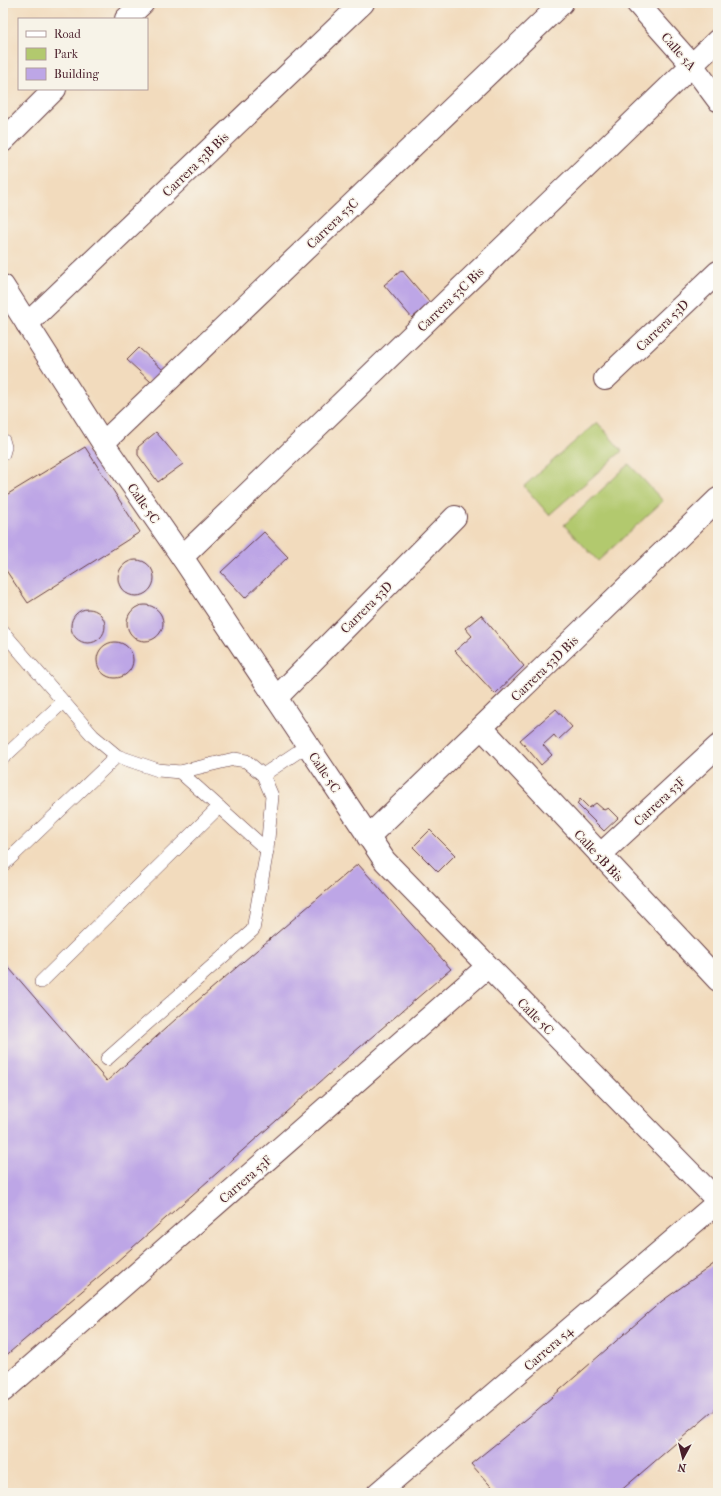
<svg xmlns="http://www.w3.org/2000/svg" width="721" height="1496" viewBox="0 0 721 1496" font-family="'IM FELL French Canon',serif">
  <rect width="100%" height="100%" fill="#f7f3e8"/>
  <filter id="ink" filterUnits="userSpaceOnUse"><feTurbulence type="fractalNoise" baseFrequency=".025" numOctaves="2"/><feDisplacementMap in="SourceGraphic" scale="8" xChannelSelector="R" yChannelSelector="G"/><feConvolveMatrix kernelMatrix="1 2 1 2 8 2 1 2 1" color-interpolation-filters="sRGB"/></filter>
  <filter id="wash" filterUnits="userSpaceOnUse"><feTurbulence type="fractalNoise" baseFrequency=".012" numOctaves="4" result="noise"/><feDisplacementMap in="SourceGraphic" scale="16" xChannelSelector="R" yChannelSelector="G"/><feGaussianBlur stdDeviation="0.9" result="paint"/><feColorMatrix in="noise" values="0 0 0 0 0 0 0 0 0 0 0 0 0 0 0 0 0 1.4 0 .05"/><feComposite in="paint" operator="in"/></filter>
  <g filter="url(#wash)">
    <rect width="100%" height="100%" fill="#f2dbbd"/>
    <g fill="#b2c96e" stroke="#7e744c">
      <polygon points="597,422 622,451 549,515 524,486"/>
      <polygon points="629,464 663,501 598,561 564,525"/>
    </g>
    <g id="blocks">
      <g fill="#bda6e6">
        <polygon points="402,270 430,303 412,318 384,285"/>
        <polygon points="139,348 163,370 151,382 127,360"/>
        <polygon points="156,432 183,464 158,482 138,455 138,447"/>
        <polygon points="85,447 140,532 28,603 3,566 3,497"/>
        <polygon points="264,532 288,557 245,598 221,572"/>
        <circle cx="136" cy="578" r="18"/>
        <circle cx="145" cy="623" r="18"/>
        <circle cx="88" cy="626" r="17"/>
        <polygon points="481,615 524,666 495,694 455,651 472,636 465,628"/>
        <circle cx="115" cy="660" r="18"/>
        <polygon points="556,709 572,727 558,740 554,735 543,745 552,755 541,765 520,740"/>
        <polygon points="580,799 589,808 596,803 604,810 608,808 618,818 604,831 577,804"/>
        <polygon points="430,830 455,855 438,872 413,847"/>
        <polygon points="358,864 451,969 353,1053 115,1263 3,1358 3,961 107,1081 176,1019"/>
        <polygon points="718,1261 718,1407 618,1493 497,1493 471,1464 529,1417 662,1301"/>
      </g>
    </g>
  </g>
  <g filter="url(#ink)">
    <use href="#blocks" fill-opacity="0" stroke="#633b41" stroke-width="1"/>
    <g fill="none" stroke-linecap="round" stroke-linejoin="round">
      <defs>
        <g id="service">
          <polyline points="3,440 5,447 3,454"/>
          <polyline points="3,632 93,736 117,756 158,770 180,772 234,759 246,761 263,775 272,796 267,850 253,930 107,1059"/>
          <polyline points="3,758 63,702"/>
          <polyline points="180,772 267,850"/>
          <polyline points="263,775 308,745"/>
          <polyline points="3,865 117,756"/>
          <polyline points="41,982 219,807"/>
        </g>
        <g id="minor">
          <polyline points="126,19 143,3"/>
          <polyline points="3,141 55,89"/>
          <polyline points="3,286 103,443 182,557 385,861 718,1201"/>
          <polyline points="27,324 363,3"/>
          <polyline points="605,379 718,272"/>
          <polyline points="103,443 562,3"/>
          <polyline points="182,557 718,40"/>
          <polyline points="276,698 455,517"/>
          <polyline points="482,728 718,980"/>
          <polyline points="368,837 718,499"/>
          <polyline points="600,855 718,746"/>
          <polyline points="3,1391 487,967"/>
        </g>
        <g id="tertiary">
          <polyline points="637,3 692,65 718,100"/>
          <polyline points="378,1493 718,1202"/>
        </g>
      </defs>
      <use href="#service" stroke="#633b41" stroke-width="14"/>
      <use href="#minor" stroke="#633b41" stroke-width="24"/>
      <use href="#tertiary" stroke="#633b41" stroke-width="24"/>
      <use href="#service" stroke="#fff" stroke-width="13"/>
      <use href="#minor" stroke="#fff" stroke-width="22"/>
      <use href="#tertiary" stroke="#fff" stroke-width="22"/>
    </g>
  </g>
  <g text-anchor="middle" stroke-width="3" stroke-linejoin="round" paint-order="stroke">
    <g font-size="13" fill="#4a1f2b" stroke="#f7f3e8">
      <text transform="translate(679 51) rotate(49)" y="5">Calle 5A</text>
      <text transform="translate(195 164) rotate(-44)" y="5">Carrera 53B Bis</text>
      <text transform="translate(332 223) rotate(-44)" y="5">Carrera 53C</text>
      <text transform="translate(450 299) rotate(-44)" y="5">Carrera 53C Bis</text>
      <text transform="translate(662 325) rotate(-44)" y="5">Carrera 53D</text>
      <text transform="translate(144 503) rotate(55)" y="5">Calle 5C</text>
      <text transform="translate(366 607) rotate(-45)" y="5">Carrera 53D</text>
      <text transform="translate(544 668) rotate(-44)" y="5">Carrera 53D Bis</text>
      <text transform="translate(325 772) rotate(56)" y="5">Calle 5C</text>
      <text transform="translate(659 801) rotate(-43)" y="5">Carrera 53F</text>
      <text transform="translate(599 855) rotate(47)" y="5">Calle 5B Bis</text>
      <text transform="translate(536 1016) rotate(45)" y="5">Calle 5C</text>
      <text transform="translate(245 1179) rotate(-41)" y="5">Carrera 53F</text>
      <text transform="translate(548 1348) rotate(-41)" y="5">Carrera 54</text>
    </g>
  </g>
  <rect width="721" height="1496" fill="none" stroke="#f7f3e8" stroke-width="16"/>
  <rect x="18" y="18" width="130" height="72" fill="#f7f3e8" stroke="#b29e9c"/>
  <rect x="26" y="31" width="20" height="6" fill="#ffffff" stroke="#b29e9c"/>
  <text x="54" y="38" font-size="12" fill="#4a1f2b">Road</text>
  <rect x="26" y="48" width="20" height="12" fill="#b2c96e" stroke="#b29e9c"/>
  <text x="54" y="58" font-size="12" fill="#4a1f2b">Park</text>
  <rect x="26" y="68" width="20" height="12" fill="#bda6e6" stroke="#b29e9c"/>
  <text x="54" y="78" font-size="12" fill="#4a1f2b">Building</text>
  <g transform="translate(683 1458) rotate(187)" stroke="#f7f3e8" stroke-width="3" paint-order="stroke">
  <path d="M0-3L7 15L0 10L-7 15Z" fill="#4a1f2b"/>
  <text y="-6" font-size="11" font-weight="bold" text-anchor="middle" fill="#4a1f2b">N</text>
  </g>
</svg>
